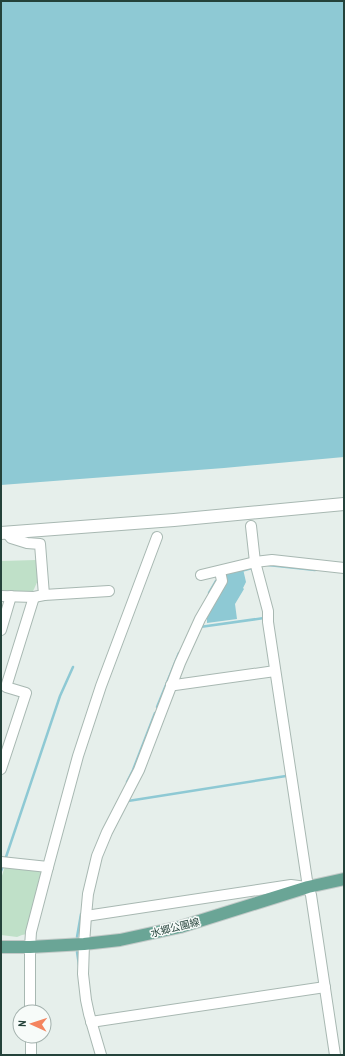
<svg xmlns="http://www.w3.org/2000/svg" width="345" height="1056" viewBox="0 0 345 1056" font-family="'Archivo Narrow','Noto Sans JP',sans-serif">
  <rect width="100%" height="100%" fill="#e6efeb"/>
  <g fill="#bfe0c8">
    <path d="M36,560c5,15 3,19 -4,33l-31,-1v-31z"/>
    <polygon points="5,866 42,869 27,934 22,935 17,937 1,935 1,879"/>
  </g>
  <g fill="#8ec9d4">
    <polygon points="1,1 344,1 344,457 224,468 1,485"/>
    <polygon points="243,569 246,582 243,588 244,589 235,604 237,619 207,623 207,618 225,583 223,574"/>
  </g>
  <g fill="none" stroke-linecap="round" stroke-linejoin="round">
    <g stroke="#8ec9d4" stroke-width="2.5">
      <polyline points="268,565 315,570"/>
      <polyline points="241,571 252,568"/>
      <polyline points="209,593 216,581"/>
      <polyline points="200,627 264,618"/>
      <polyline points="157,707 179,653"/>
      <polyline points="127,782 133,770 155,713"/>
      <polyline points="128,801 286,776"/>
      <polyline points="5,860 60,696 73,667"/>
      <polyline points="1,871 3,866"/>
      <polyline points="77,937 81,914"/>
      <polyline points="77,952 79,965"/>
    </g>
    <defs>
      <g id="minor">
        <polyline points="251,526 255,562 268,611 268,622 308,887 311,895 335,1055"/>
        <polyline points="201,575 255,562 272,560 344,568"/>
        <polyline points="44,595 109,591"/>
        <polyline points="1,596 34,597 44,595 40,544 27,543 11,538 6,532"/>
        <polyline points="1,630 11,596"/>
        <polyline points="171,685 175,685 275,671"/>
        <polyline points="1,769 26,693 6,687 34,597"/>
        <polyline points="1,862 48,867"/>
        <polyline points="86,916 291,885 306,887"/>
        <polyline points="30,1012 30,947 31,932 48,867 78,756 101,686 157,537"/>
        <polyline points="91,1022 325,987"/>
        <polyline points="31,1036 31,1055"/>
        <polyline points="101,1055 89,1014 86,1000 83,974 84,944 86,916 88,894 97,856 107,832 139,770 180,663 200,619 222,581 220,571"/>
      </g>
      <polyline id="tertiary" points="1,533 174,520 344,504"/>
      <polyline id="primary" points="1,947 30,947 84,944 120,940 180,927 308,887 344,879"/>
    </defs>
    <use href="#minor" stroke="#a8b8b2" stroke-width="12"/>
    <use href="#tertiary" stroke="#a8b8b2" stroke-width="14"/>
    <use href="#primary" stroke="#c2cac8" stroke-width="14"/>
    <use href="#minor" stroke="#fff" stroke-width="10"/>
    <use href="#tertiary" stroke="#fff" stroke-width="12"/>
    <use href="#primary" stroke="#6aa596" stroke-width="12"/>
  </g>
  <g text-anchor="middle" stroke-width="3" stroke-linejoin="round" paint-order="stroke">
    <g font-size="10" fill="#24423a" stroke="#f7fbf9">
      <text transform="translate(175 927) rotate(-14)" y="4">水郷公園線</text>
    </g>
  </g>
  <rect width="345" height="1056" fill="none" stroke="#24423a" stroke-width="4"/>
  <g transform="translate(32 1024) rotate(273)"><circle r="19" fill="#f7fbf9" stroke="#a3b1ad"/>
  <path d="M0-3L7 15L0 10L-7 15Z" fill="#f4845f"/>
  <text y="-6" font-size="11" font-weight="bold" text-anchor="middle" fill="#24423a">N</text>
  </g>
</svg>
